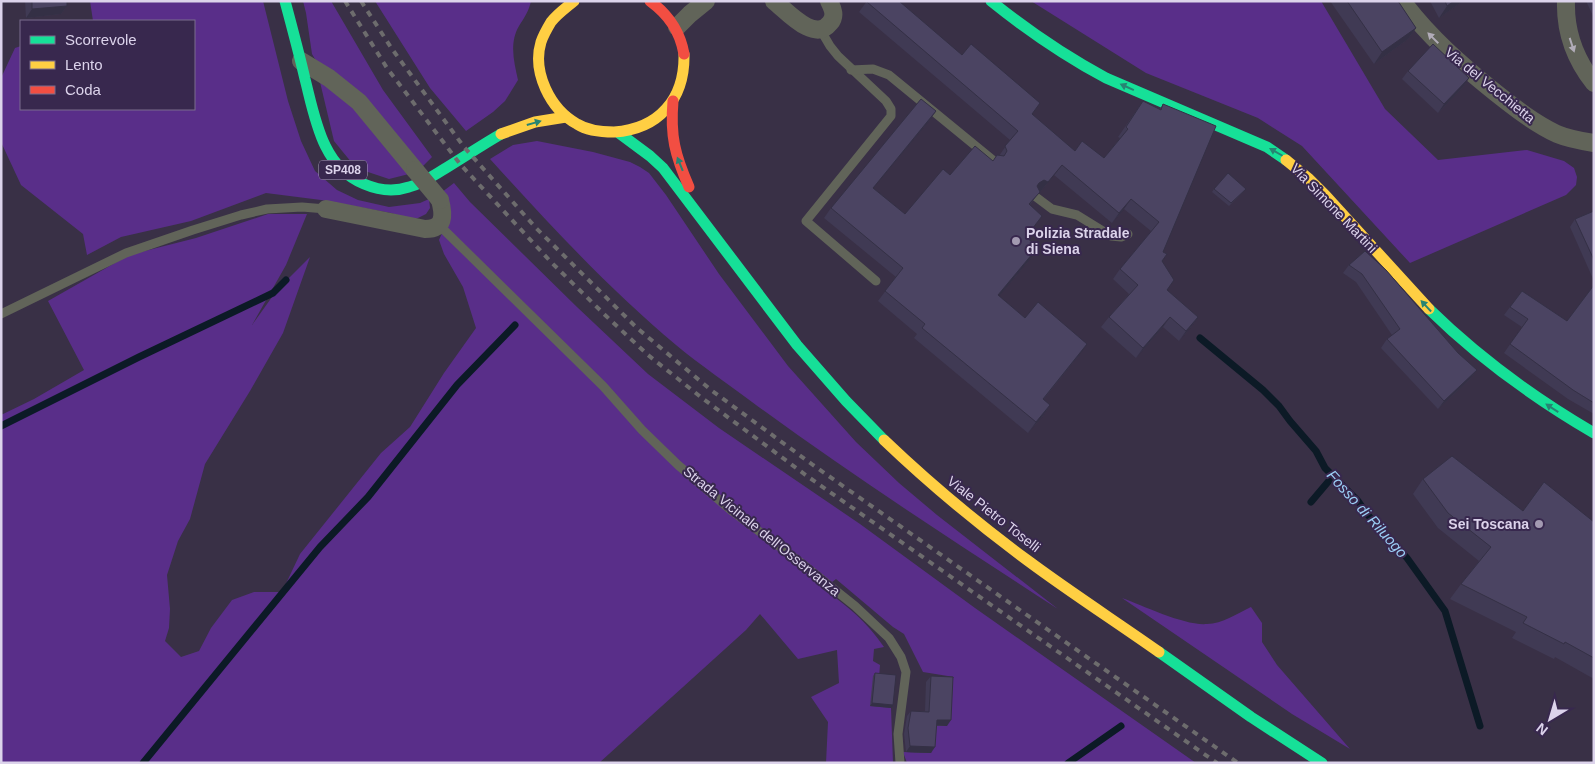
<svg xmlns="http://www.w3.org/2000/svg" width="1595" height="764" viewBox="0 0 1595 764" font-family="Helvetica,sans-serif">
  <rect width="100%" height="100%" fill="#393046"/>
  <g fill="#592e89">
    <polygon points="90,1 263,1 288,101 301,141 315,171 337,190 358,200 389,207 420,203 429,199 430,208 426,214 418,218 410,219 391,213 321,200 266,193 191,221 121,237 87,255 83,234 21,185 1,142 1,78 15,48 21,46 21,109 194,109 194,21 93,21"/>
    <polygon points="303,1 331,1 383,90 432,157 421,168 318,64 312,54 306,13"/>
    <path d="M375,1h156c-2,10 -7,17 -12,25 -10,17 -5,36 -1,54l-13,21 -12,11 -27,19 -36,-43z"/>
    <polygon points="1031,1 1321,1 1385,109 1438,160 1527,150 1564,161 1574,168 1577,177 1576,185 1566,195 1410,263 1302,146 1258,118 1146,73"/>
    <polygon points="320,82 347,100 409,174 389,179 356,168 334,141"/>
    <path d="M537,141l56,11 37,10 10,5 9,6 17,22 53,79 69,92 68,76 43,41 38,32 121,94c-103,-67 -207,-134 -306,-207 -25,-19 -52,-37 -76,-57 -67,-56 -127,-121 -186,-186l23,-14z"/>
    <path d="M454,183l16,19 107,105 71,67 71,54 141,96 115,84 221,155h-289l-4,-11 28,1 1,-28 17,-42 5,-6 -31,-5 -19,-38 -11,-7 -57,-48 -13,10c26,18 43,32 61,58l-10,2 -1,12 7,4 -1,12 12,31 2,55h-67l2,-41 -17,-25 28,-14 -2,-33 -39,9 -38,-45 -14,16 -147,133h-598v-348l33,-16 50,-29 -36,-69 81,-46 67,-17 72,-24h39l-21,51 -34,60 25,-35 33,-33 -27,76 -33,58 -45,73 -15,55 -12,22 -11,34 3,34 -1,19 -4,13 16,16 18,-6 12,-23 21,-28 22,-8h28l18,-38 81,-101 29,-26 34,-54 32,-45 -13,-41 -19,-33 -5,-14 11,-26 -8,-22z"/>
    <path d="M1122,598c22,8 63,28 85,26 15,0 31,-11 44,-17l11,16v19l15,23 73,84 -58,-35z"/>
  </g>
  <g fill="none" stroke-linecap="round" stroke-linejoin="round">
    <g stroke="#0c1a26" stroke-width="7">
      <polyline points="1200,338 1263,390 1279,406 1290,421 1316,451 1325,468 1358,501 1367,514 1407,558 1445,611 1480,726"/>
      <polyline points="1,426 139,357 273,293 286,280"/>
      <polyline points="1311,502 1333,476"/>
      <polyline points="143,763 320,547 368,497 457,385 515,325"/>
      <polyline points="1068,763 1121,726"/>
    </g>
    <g stroke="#616459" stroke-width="9">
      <polyline points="820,29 830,46 838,56 886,101 891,109 891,116 806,221 876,281"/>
      <polyline points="851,70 873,69 889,75 994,161"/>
      <polyline points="1036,197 1052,209 1077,215 1111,236 1121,237 1128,234"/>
      <polyline points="439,225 603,386 642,430 678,465 732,511 800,562 855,606 889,638 901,657 906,672 898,734 900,763"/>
      <polyline points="1,314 126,253 193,230 241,215 267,209 302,207 326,209"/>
    </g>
    <g stroke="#616459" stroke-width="18">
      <path d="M774,1c13,10 40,42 56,22 6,-7 3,-14 -1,-22"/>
      <path d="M1402,1c27,36 59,64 94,92 19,15 38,30 61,41 12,5 24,7 37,9"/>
      <path d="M1566,1c-1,31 9,58 28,82"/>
      <polyline points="677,27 690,14 706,1"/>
      <polyline points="301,61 329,78 359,102 415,170"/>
      <path d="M326,209l99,20c20,0 19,-14 15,-29"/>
    </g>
    <g stroke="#16e098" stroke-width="11">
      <path d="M285,1c7,26 14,52 20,78 10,39 17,88 59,105 14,6 30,8 45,3 13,-3 25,-12 37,-19 18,-11 36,-23 55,-34"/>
      <path d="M991,1c36,29 74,55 115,77l161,69 19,13"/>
      <polyline points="619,133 650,156 663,168 797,345 846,401 884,440"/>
      <path d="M1429,309c50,49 105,89 165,124"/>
      <polyline points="1159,652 1251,717 1322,763"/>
    </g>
    <g stroke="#ffcf43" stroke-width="11">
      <path d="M574,1c-7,6 -17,13 -23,21 -3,5 -8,14 -10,20 -9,30 9,67 36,82 11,7 24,8 37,8 45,-3 71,-33 70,-78"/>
      <polyline points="501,134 535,122 566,117"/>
      <polyline points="1286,160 1308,178 1326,196 1429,309"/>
      <path d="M884,440c45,43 93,83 143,120 43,32 88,61 132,92"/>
    </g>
    <g stroke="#f24e42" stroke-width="11">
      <path d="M650,1c19,14 30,30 34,53"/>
      <path d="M673,101c-3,35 2,54 16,86"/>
    </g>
    <g stroke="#6d6c6d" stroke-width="4" stroke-dasharray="6 6" stroke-linecap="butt">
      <polyline points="345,1 387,68 460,164 551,262 605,315 648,355 702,398 807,476 1217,763"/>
      <polyline points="361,1 392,49 464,147 536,228 637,328 711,390 813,465 1238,763"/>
    </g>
    <polyline stroke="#616459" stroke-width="18" points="415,170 440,200"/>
  </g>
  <g fill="#403a54">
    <polygon points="25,1 67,1 67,6 61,14 26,18"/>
    <polygon points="867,1 1032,115 1075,151 1104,158 1120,138 1118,137 1143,101 1160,109 1163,104 1163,252 1167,254 1162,261 1167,290 1198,317 1191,327 1179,341 1163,327 1136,358 1101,327 1109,317 1129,294 1113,279 1120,269 1151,231 1124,209 1112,223 1054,175 1040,192 1039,192 1030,205 1042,216 1026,237 1031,258 999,296 1025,318 1080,354 1043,400 1050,405 1043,416 1028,433 914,338 917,334 878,301 896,277 824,218 831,208 936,111 929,121 873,188 905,214 950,175 993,161 999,156 1010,140 859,12"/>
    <polygon points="1330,1 1398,1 1416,28 1408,39 1374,64"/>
    <polygon points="1430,1 1463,1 1439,18"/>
    <polygon points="1586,1 1594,1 1594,18"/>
    <polygon points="1408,71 1469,78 1463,87 1438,113 1402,79"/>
    <polygon points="1214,189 1246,189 1229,206 1212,192"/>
    <polygon points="1594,211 1594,281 1570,227 1575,219"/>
    <polygon points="1365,251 1458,353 1477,370 1470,379 1438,409 1381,348 1387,339 1392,335 1356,282 1343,273 1349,265"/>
    <polygon points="1594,285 1594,414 1568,399 1504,353 1522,327 1504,315 1522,291 1567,321"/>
    <polygon points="1423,479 1523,511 1594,522 1594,679 1555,657 1554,659 1512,638 1516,632 1450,599 1461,584 1479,561 1438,528 1413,494"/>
    <polygon points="875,673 891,708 870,706 873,676"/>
    <polygon points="931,676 947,726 936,726 931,753 906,752 904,734 907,716 911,711 925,711 926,682"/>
  </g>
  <g fill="#343045">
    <polygon points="1454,1 1463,1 1439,18 1447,6"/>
    <polygon points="67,6 61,14 26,18 32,9"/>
    <polygon points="1416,28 1408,39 1374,64 1382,52"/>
    <polygon points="1469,78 1463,87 1438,113 1444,104"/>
    <polygon points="936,111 929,121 865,198 873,188"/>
    <polygon points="1062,165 1054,175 1040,192 1039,192 1022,215 1031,193 1039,183"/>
    <polygon points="1131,199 1124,209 1112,223 1119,213"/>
    <polygon points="1038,247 1031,258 991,306 998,295"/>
    <polygon points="1170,317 1163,327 1136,358 1143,348"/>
    <polygon points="1198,317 1191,327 1179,341 1186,331"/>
    <polygon points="1087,344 1080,354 1035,409"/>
    <polygon points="1477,370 1470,379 1438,409 1444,401"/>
    <polygon points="1050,405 1043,416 1028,433 1036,422"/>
    <polygon points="872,703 893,705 891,708 870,706"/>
    <polygon points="937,720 951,720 947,726 932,725"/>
    <polygon points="910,746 935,747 931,753 906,752"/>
  </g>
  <g fill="#4b4462" stroke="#343045">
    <polygon points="32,1 67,1 67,6 32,9"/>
    <polygon points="867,1 899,1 962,55 971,44 1040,103 1032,114 1075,151 1082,141 1104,158 1128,129 1126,127 1143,101 1161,110 1163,104 1216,126 1163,252 1167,254 1162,261 1174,280 1167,290 1198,317 1186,331 1170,317 1143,348 1109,317 1138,285 1120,269 1159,222 1131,199 1119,213 1062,165 1048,182 1044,180 1039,183 1037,186 1040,192 1029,204 1042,216 1026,237 1038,247 998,295 1025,318 1038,302 1087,344 1043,399 1050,405 1036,422 922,328 925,324 885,291 903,268 831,208 921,99 936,111 873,188 905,214 943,169 950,175 975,146 993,161 997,155 1004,156 1007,151 1005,146 1018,131 867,2"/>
    <polygon points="1347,1 1398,1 1416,28 1382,52"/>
    <polygon points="1445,1 1454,1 1447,6"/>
    <polygon points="1433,44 1469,78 1444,104 1408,71"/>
    <polygon points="1228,173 1246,189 1231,203 1214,189"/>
    <polygon points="1594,211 1594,260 1575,219"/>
    <polygon points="1365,251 1386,270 1458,353 1477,370 1444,401 1387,339 1400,329 1362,274 1349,265"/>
    <polygon points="1594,285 1594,403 1573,390 1510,344 1528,319 1510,307 1522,291 1567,321"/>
    <polygon points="1452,456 1523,511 1544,482 1594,522 1594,658 1565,642 1564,644 1523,623 1527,617 1461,584 1491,547 1448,513 1423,479"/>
    <polygon points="875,673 896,675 893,705 872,703"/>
    <polygon points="931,676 953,677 951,720 937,720 935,747 910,746 908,728 911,711 929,712"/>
  </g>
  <defs><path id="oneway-solid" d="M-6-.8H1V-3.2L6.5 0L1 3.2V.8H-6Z" transform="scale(1.25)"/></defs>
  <g fill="#b1acb8">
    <use href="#oneway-solid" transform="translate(1433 38) rotate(-135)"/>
    <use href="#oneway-solid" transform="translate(1572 45) rotate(72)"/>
  </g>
  <g fill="#278473">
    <use href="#oneway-solid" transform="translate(1127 87) rotate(-156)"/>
    <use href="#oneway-solid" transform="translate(534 123) rotate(-16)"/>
    <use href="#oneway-solid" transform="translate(1276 152) rotate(-150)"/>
    <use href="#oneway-solid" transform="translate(680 164) rotate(-112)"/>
    <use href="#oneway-solid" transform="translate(1426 306) rotate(-133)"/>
    <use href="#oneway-solid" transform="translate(1552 408) rotate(-147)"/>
  </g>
  <g fill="#a39ab1" stroke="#38284e" stroke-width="2">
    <circle cx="1016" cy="241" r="5"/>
    <circle cx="1539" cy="524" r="5"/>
  </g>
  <g text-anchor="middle" stroke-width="4" stroke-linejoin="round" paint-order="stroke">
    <rect fill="#38284e" stroke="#aba0bc" stroke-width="1" x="319" y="160.5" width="48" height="19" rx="4"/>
    <g font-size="12" font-weight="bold" fill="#dcd3eb">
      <text x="343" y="174">SP408</text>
    </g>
    <g font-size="14" fill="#dcd3eb" stroke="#38284e">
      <text transform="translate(1490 85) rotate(39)" y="5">Via del Vecchietta</text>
      <text transform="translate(1334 208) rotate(46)" y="5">Via Simone Martini</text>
      <text transform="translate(994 514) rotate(38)" y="5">Viale Pietro Toselli</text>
      <text transform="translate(762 531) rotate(39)" y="5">Strada Vicinale dell'Osservanza</text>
    </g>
    <g font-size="14" font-weight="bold" fill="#dcd3eb" stroke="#38284e" text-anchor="start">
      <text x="1026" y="238">Polizia Stradale<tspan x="1026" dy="16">di Siena</tspan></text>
      <text x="1529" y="529" text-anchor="end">Sei Toscana</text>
    </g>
    <g font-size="15" font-style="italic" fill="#9bcef5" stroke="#38284e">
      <text transform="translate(1367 514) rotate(48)" y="5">Fosso di Riluogo</text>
    </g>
  </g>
  <rect width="1595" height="764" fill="none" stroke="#dcd3eb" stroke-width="5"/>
  <rect x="20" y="20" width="175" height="90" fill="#38284e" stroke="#7a6c8d"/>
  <rect x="30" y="36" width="25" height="8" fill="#16e098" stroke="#7a6c8d"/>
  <text x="65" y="45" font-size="15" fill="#dcd3eb">Scorrevole</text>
  <rect x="30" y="61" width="25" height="8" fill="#ffcf43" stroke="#7a6c8d"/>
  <text x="65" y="70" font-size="15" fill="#dcd3eb">Lento</text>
  <rect x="30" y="86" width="25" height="8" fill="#f24e42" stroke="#7a6c8d"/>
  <text x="65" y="95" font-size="15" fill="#dcd3eb">Coda</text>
  <g transform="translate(1550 719) rotate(218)" stroke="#38284e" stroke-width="4" paint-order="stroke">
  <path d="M0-4L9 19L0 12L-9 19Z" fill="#dcd3eb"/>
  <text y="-8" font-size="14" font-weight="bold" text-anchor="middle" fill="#dcd3eb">N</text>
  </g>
</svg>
